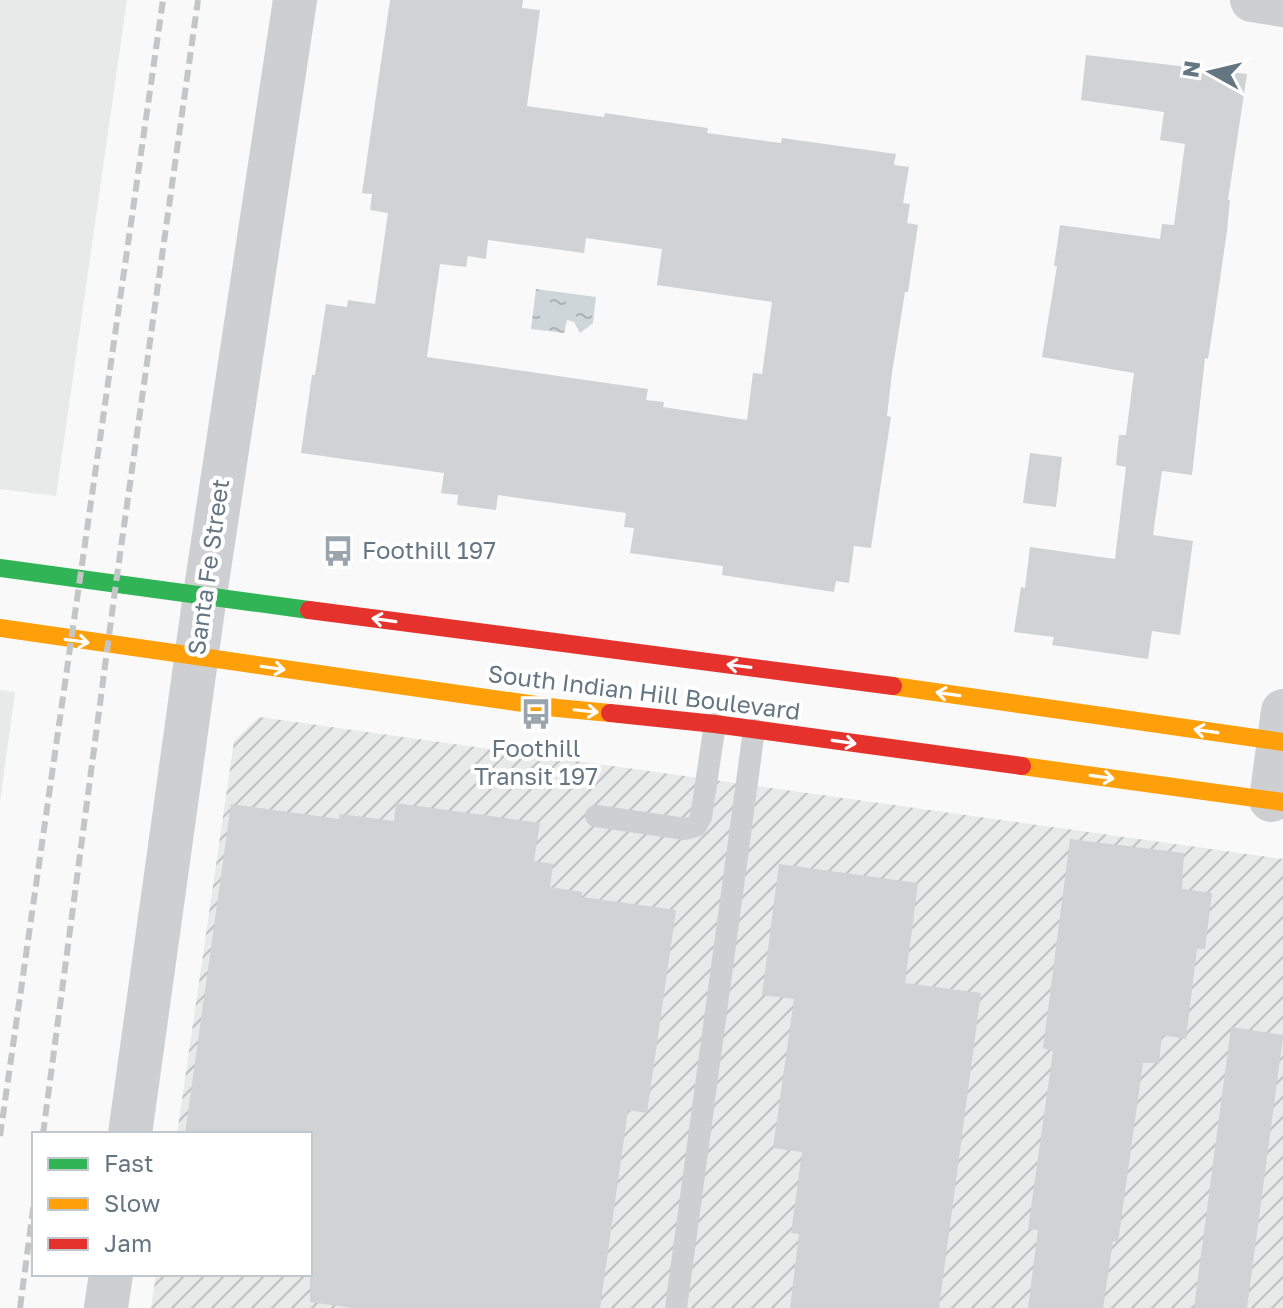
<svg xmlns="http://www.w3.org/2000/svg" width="1283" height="1308" viewBox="0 0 1283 1308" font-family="'Golos Text',sans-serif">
  <defs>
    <pattern id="industrial-furrows" width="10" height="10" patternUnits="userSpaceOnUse" patternTransform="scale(2)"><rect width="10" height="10" fill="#e8e9e9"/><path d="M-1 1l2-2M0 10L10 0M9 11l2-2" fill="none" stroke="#c0c1c2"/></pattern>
    <pattern id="water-ripples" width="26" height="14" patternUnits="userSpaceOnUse" patternTransform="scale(2)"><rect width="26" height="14" fill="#ced6d9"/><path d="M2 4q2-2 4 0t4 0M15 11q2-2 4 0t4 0" fill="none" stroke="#abb2b5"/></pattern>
  </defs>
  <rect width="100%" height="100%" fill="#f9f9f9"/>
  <g fill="#e8e9e9">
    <polygon points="0,0 127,0 56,496 0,489"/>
    <polygon points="0,690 15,692 0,803"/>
  </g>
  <polygon fill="url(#industrial-furrows)" points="259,717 1283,859 1283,1308 151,1308 156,1274 310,1274 310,1134 177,1134 234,741"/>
  <polygon fill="url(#water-ripples)" points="536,289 596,297 593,323 580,333 574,322 567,320 564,333 531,329"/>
  <g fill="#d0d2d3" fill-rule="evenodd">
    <path d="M390,0h133l-1,8 18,2 -13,96 77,11 1,-4 39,6 64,9 -1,5 74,10 1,-5 114,16 -2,11 15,2 -6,36 7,1 -3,19 11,2 -10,67h-3l-13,81 -5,43 4,1 -20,131 -17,-2 -5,37 -13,-2 -2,11 -112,-17 1,-9 -93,-13 4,-25 -10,-1 2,-14 -128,-18 -2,15 -39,-5 1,-10 -17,-2 3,-20 -143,-20 11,-78h3l11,-71 21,3 1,-7 27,4 13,-91 -18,-3 2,-16 -10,-1zM586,238l76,11 -5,36 115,17 -10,72 -9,-1 -6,47 -84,-13 1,-5 -18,-2 2,-11 -221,-32 13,-93 26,3 2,-11 18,3 2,-19 96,13z"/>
    <polygon points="1086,55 1247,74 1228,200 1230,200 1227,231 1212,334 1208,359 1205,358 1192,475 1162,471 1153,535 1193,541 1180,635 1152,631 1148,659 1052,645 1054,637 1014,632 1021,587 1025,588 1030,547 1115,559 1126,467 1116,465 1119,435 1126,435 1134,373 1042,357 1057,266 1054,266 1060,225 1160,239 1162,224 1174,225 1185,144 1160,140 1164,112 1081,100"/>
    <polygon points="1030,453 1062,457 1056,507 1023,503"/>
    <polygon points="396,803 540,823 534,861 553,864 550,887 582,892 582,897 676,910 647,1113 628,1110 600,1308 353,1308 310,1302 310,1134 185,1134 231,804 339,819 340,814 394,821"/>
    <polygon points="1070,839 1184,853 1182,889 1212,893 1205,949 1197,949 1186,1039 1162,1035 1159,1063 1143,1063 1118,1242 1113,1241 1103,1308 1028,1308 1038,1230 1028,1229 1053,1051 1043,1048"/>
    <polygon points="779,864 918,883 905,983 981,993 939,1308 790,1308 799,1234 791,1233 802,1152 773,1148 794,999 762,995"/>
    <polygon points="1231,1027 1283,1035 1283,1037 1247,1308 1194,1308"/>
  </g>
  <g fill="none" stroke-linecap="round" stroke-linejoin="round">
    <g stroke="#cecfd0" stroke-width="22">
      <polyline points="596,816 685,829 696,826 701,817 715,724"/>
      <polyline points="676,1308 754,730"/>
    </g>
    <g stroke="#cecfd0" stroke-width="44">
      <polyline points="1252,0 1283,5"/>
      <polyline points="1271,800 1283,711"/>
      <polyline points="130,1134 205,595 295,0"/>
      <polyline points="106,1308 111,1274"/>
    </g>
    <polyline stroke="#30b455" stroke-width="18" points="0,568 309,610"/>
    <g stroke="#ff9f0a" stroke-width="18">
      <polyline points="0,628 557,708 610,713"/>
      <polyline points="893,686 1283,742"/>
      <polyline points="1022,766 1283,802"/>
    </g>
    <g stroke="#e5322d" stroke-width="18">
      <polyline points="309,610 893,686"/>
      <polyline points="610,713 715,724 1022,766"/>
    </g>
    <g stroke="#c3c5c6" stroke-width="6" stroke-dasharray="12 6" stroke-linecap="butt">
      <polyline points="43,1134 116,583 198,0"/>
      <polyline points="0,1136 163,0"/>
      <polyline points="20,1308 34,1202"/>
    </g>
  </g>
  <defs><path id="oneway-shaft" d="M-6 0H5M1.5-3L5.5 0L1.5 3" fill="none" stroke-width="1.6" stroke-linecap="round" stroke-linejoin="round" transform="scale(2)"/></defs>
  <g stroke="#fff">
    <use href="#oneway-shaft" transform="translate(384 620) rotate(-172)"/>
    <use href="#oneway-shaft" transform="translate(77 641) rotate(8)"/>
    <use href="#oneway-shaft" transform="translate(739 666) rotate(-173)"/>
    <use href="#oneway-shaft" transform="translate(273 668) rotate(8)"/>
    <use href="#oneway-shaft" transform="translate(948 694) rotate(-172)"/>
    <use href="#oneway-shaft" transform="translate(586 711) rotate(6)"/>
    <use href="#oneway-shaft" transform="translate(1206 731) rotate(-172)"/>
    <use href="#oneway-shaft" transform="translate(844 742) rotate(8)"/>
    <use href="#oneway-shaft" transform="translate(1102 777) rotate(8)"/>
  </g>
  <defs>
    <symbol id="bus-bare" viewBox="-9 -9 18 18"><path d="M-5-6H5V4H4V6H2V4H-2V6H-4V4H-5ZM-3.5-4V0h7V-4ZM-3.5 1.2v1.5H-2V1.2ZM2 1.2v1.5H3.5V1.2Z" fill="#99a4ac" stroke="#fff" stroke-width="2.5" paint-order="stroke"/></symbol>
  </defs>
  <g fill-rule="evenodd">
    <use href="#bus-bare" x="316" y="529" width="44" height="44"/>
    <use href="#bus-bare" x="514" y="692" width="44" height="44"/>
  </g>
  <g text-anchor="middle" stroke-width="8" stroke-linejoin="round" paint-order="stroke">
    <g font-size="24" fill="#657683" stroke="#fff" text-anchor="start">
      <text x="362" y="559">Foothill 197</text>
      <text x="536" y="757" text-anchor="middle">Foothill<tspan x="536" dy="28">Transit 197</tspan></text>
    </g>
    <g font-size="24" fill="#657683" stroke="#fff">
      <text transform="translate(209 567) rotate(-82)" y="8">Santa Fe Street</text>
      <text transform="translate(644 693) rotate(7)" y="8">South Indian Hill Boulevard</text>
    </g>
  </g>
  <rect x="32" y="1132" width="280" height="144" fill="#ffffff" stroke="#c1c8cd" stroke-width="2"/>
  <rect x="48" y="1158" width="40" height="12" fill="#30b455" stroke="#c1c8cd" stroke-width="2"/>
  <text x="104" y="1172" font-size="24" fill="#657683">Fast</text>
  <rect x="48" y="1198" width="40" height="12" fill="#ff9f0a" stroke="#c1c8cd" stroke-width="2"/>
  <text x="104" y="1212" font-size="24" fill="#657683">Slow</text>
  <rect x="48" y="1238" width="40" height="12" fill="#e5322d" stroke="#c1c8cd" stroke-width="2"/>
  <text x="104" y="1252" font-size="24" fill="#657683">Jam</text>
  <g transform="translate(1211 72) rotate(278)" stroke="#ffffff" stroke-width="6" paint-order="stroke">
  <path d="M0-6L14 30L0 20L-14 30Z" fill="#657683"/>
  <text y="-12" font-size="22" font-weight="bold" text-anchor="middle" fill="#657683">N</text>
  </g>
</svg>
